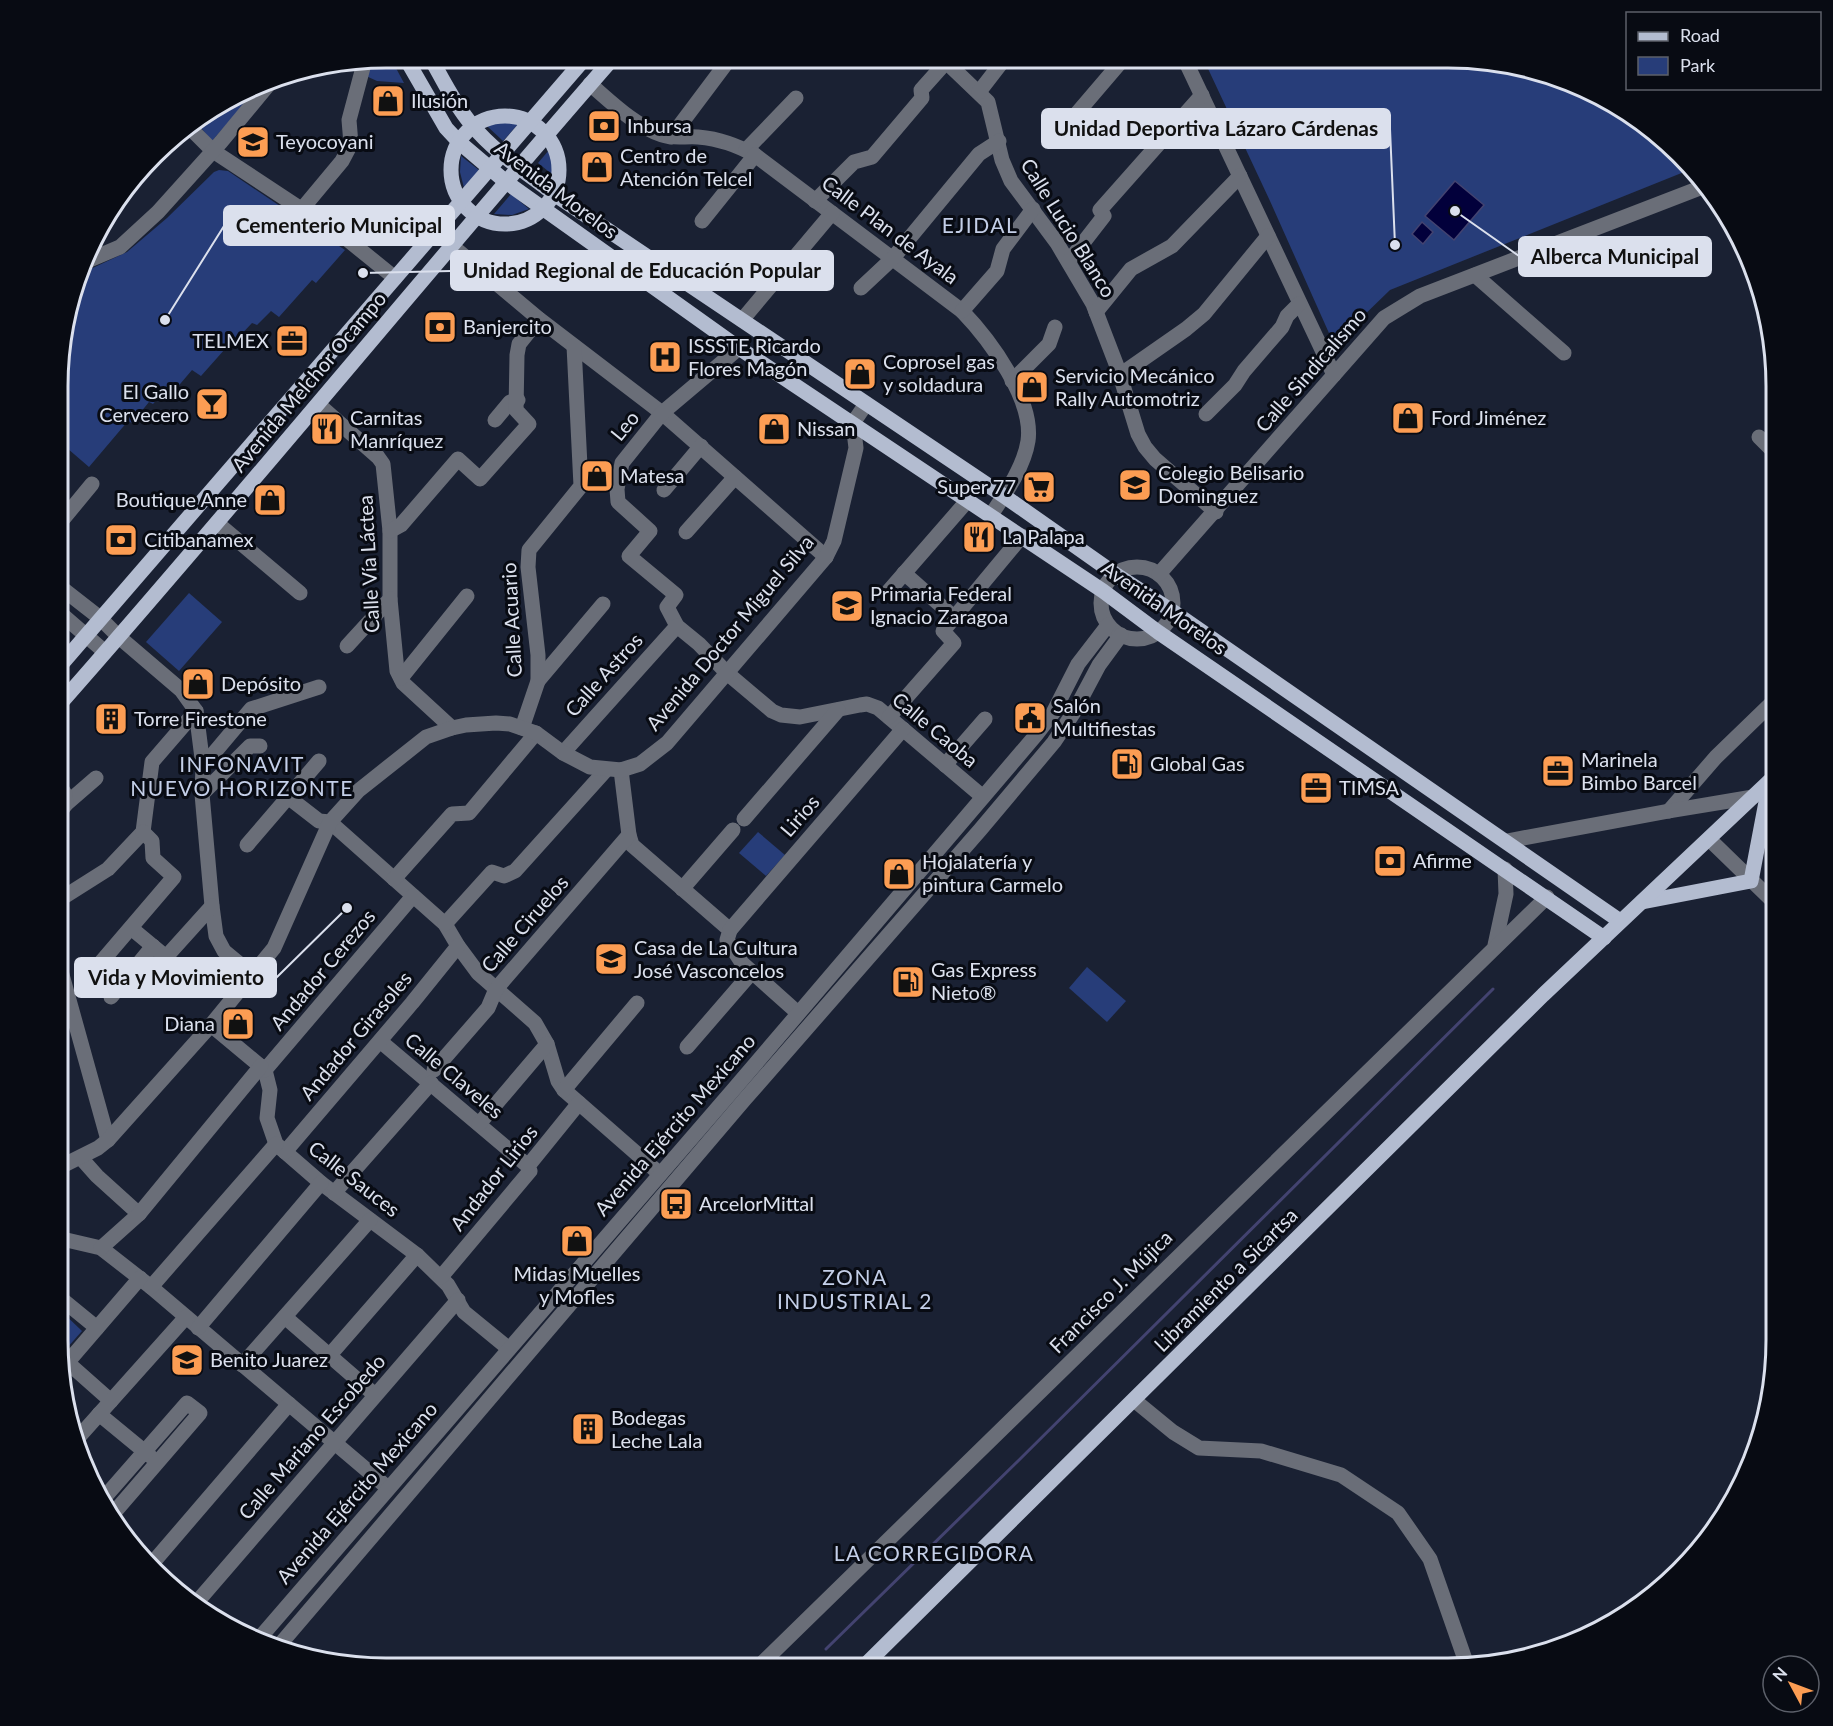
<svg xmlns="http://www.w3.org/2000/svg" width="1833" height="1726" viewBox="0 0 1833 1726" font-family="Lato,sans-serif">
  <rect width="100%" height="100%" fill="#1a2133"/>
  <g fill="#273d79">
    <polygon points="390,57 404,83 377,81 366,76 371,59"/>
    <polygon points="1203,58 1469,58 1593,91 1694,168 1390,290 1356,323 1337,351 1270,201"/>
    <polygon points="260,86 212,141 197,123"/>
    <polygon points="502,122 519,123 503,141 487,126"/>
    <polygon points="549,150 553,162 553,175 538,163"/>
    <polygon points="461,156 479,170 464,188 460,172"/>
    <polygon points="219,170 228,171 345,250 316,283 312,280 279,317 271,311 257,325 252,323 237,339 233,340 201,376 192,370 175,390 169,386 153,404 149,402 132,423 128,421 89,467 60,442 60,342 84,272 127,252 167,218 214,172"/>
    <polygon points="511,194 529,209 512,215 494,214"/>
    <polygon points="189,593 222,622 179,671 146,642"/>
    <polygon points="758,832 785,855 766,876 739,853"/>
    <polygon points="1087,967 1126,1001 1107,1022 1069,988"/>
    <polygon points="58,1308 82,1331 67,1348 58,1339"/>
  </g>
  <g fill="#02003b" stroke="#434370" stroke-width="1.5">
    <polygon points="1455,181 1484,205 1454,240 1425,216"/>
    <polygon points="1422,222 1433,232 1423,244 1412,234"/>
  </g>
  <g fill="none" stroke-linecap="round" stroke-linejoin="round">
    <polyline stroke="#434370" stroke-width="3" points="826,1649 1017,1462 1493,989"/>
    <g stroke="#6a6e78" stroke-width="15">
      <polyline points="941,57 988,102 1002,160 1011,181 1057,243 1093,304 1118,369 1138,434 1145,447 1155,459 1216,512"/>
      <polyline points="1184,58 1334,375"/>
      <path d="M590,84c22,19 44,41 72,51 11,4 24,1 36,2 22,2 38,8 57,18l207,156c27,28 72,88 66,130 -4,26 -23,53 -37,74"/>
      <polyline points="979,92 1006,57"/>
      <polyline points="1072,119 1125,57"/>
      <polyline points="189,127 213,151 348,240 395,278"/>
      <polyline points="671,137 731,57"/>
      <polyline points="746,150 796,98"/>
      <polyline points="815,201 854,162 872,157 922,98 921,90 946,62"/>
      <polyline points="302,209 342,161 351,144 349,120 365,60"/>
      <polyline points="702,221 755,155"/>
      <polyline points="451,245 539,319 662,413 826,557"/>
      <polyline points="87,261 120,247 158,212 221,142 274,78"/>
      <polyline points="1069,261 1104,216 1100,210 1202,95"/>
      <polyline points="1475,275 1564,353"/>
      <polyline points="861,288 893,258 979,154 999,141"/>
      <polyline points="962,311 997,271 1003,249 1033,209"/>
      <polyline points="1096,312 1131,269 1172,246 1240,176"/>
      <polyline points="742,320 832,213"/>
      <polyline points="739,348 662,413 622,463 617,489 618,502 650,531 629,556 676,595 667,607 677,626 699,644 727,673 772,711 781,715 800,717 860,705 867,704 878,708 983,797"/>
      <polyline points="1120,375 1186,329 1204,314 1268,236"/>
      <polyline points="1012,381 1049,344 1055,327"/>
      <polyline points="319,405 378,457 383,464 390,531 390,599 397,671 403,683 452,728"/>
      <polyline points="1206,414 1235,385 1244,371 1282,327 1287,316 1299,304"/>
      <polyline points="495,420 510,402 518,400"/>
      <polyline points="1759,437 1775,453"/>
      <polyline points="664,490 701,446"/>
      <polyline points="217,523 300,593"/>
      <polyline points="59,524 92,484"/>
      <polyline points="390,531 401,525 458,459 480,479 529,424 516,410 517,355 519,344 539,319"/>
      <polyline points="686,532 735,477"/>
      <circle cx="1137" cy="603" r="36"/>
      <polyline points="904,573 955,618"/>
      <polyline points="1159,574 1384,318 1420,296 1705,186"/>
      <polyline points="59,586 100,618 119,637 181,690 196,711 203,766 202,794 212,906 216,936 224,951 253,975"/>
      <polyline points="887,593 968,500"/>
      <polyline points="59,612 105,652"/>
      <polyline points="347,646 390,599"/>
      <polyline points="401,678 467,596"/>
      <polyline points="538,681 603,604"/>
      <polyline points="889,717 954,643 943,631 1022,536"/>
      <polyline points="522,728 538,681 538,655 528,567 529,550 581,486 574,346"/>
      <polyline points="563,753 677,626"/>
      <polyline points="945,765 985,719"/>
      <polyline points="203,766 251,709 319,687"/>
      <polyline points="621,770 629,835 632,845 730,930 727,940 742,963 798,1013"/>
      <polyline points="202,794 250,746 260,746"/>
      <polyline points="288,797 319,821 330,822 445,924 458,946 478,973 535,1023 547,1044 558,1081 564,1090 660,1174"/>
      <polyline points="66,804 96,778"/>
      <polyline points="1669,811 1716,757 1776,699"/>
      <polyline points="59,814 66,804 65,794 59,784"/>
      <polyline points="744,819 838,710"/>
      <polyline points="1709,839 1776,904"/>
      <polyline points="1507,841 1669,811 1753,797"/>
      <polyline points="247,845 319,761"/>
      <polyline points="394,879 452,814 469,813 536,733"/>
      <polyline points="682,889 733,830"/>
      <polyline points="59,900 108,869 143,832 152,762 196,711"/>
      <polyline points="445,924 492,872 504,876 515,871 606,770"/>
      <polyline points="131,928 166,957 212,906"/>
      <polyline points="730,930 903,729"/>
      <polyline points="1495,945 1506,894 1505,869"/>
      <polyline points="59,964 108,1140"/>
      <polyline points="97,967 174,877 153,858 152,841 143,832"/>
      <polyline points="111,997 153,946"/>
      <polyline points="211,1025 265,1070 270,1090 267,1118 276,1144 321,1183 417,1255 448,1285 464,1312 509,1349"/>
      <polyline points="380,1041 528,1166"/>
      <polyline points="687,1047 752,972"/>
      <polyline points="265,1070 413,896"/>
      <polyline points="434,1070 488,1008 496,989 629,835"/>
      <polyline points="564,1090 637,1003"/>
      <polyline points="479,1124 547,1044"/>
      <polyline points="285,1152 412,1003 458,946"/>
      <polyline points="81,1158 97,1176 139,1214"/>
      <polyline points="58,1168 98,1148 108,1140 211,1025 274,948 330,822 358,791 426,737 452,728 466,725 496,723 510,724 536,733 563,753 590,767 621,770 640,764 667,743 826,557 834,541 856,448 853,423 866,404"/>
      <polyline points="334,1193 431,1083"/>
      <polyline points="58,1238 101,1248 151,1287 388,1488"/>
      <polyline points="101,1248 139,1214 261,1066"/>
      <polyline points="441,1277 530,1171 528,1166 579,1103"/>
      <polyline points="151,1287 276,1144"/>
      <polyline points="58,1299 64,1301 97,1328"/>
      <polyline points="285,1317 375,1395"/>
      <polyline points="198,1328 321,1183"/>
      <polyline points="329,1356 417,1255"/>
      <polyline points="67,1362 111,1401"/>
      <polyline points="242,1365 370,1220"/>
      <polyline points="60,1371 140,1278"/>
      <polyline points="1134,1400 1173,1432 1199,1448 1261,1451 1341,1475 1398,1513 1430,1559 1468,1668"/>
      <polyline points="99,1414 150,1456"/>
      <polyline points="76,1440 186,1317"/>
      <polyline points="103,1499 187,1403 200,1413 112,1515"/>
      <polyline points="150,1566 289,1404"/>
      <polyline points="197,1602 458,1300"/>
      <polyline points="257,1641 734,1089 1036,735 1053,713 1078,664 1108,625"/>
      <polyline points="277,1648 745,1099 980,830 1054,742 1074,712 1099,665 1121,635"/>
      <polyline points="756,1669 1547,897"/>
    </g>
    <g stroke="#b3bcd0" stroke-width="15">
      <polyline points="405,57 446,128 459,142 506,182 739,348 1103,591 1158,632 1604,938"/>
      <path d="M430,57c13,23 25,48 42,68 23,28 54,47 82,69l450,302 111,78 57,37 448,310"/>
      <circle cx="505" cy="170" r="54"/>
      <polyline points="59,667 586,57"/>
      <path d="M59,705c188,-213 368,-434 555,-648"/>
      <polyline points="1642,902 1751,881 1770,781"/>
      <polyline points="861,1669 1543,995 1776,775"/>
    </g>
  </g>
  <defs>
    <symbol id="shop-square" viewBox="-11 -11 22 22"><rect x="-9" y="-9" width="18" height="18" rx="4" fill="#fc9d53" stroke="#080b13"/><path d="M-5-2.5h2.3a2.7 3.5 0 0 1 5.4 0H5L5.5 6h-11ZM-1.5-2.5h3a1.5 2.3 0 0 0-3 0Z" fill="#111"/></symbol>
    <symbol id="bank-square" viewBox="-11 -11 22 22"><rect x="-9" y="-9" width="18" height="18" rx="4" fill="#fc9d53" stroke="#080b13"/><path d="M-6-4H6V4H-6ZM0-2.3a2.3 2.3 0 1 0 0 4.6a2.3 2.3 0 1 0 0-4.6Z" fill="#111"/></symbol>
    <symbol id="school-square" viewBox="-11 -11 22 22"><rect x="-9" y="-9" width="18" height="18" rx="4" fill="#fc9d53" stroke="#080b13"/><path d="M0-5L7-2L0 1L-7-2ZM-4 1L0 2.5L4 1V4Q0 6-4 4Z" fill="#111"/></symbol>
    <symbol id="office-square" viewBox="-11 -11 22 22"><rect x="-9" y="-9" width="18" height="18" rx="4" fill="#fc9d53" stroke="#080b13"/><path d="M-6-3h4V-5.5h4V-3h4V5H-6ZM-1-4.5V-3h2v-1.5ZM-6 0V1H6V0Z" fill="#111"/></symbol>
    <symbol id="hospital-square" viewBox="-11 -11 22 22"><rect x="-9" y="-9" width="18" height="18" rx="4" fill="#fc9d53" stroke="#080b13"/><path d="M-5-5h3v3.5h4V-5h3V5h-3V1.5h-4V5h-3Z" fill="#111"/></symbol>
    <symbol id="bar-square" viewBox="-11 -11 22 22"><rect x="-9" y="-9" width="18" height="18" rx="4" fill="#fc9d53" stroke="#080b13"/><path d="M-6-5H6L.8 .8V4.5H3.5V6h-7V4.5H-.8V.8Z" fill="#111"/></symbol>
    <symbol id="restaurant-square" viewBox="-11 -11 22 22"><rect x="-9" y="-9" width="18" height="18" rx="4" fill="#fc9d53" stroke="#080b13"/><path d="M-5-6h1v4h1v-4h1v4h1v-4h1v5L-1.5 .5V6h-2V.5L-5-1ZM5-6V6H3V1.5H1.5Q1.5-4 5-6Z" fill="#111"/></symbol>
    <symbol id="supermarket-square" viewBox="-11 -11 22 22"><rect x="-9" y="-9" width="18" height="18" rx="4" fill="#fc9d53" stroke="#080b13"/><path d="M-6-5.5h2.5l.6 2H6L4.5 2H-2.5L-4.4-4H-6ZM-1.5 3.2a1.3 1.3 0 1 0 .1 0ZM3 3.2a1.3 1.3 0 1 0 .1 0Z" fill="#111"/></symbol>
    <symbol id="civic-square" viewBox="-11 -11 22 22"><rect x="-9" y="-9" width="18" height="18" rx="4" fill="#fc9d53" stroke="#080b13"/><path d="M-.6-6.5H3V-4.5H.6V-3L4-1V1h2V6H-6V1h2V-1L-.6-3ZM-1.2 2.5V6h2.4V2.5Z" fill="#111"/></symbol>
    <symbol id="building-square" viewBox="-11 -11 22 22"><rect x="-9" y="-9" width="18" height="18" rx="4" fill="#fc9d53" stroke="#080b13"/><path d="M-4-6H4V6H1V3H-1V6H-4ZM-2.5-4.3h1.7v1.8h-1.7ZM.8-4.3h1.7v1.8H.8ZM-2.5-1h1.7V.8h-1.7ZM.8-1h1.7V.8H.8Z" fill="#111"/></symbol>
    <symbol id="fuel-square" viewBox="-11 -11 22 22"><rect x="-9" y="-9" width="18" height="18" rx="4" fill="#fc9d53" stroke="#080b13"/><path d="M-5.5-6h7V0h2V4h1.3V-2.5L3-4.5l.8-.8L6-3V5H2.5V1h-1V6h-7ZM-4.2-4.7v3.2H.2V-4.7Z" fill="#111"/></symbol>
    <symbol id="bus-square" viewBox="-11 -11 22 22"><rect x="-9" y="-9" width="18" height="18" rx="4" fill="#fc9d53" stroke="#080b13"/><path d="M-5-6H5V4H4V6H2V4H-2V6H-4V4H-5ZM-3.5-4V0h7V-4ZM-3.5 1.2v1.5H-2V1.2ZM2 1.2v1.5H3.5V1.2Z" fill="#111"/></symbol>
  </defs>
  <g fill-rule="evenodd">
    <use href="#shop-square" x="369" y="82" width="38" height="38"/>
    <use href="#bank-square" x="585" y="107" width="38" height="38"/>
    <use href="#school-square" x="234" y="123" width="38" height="38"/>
    <use href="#shop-square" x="578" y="148" width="38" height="38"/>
    <use href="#bank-square" x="421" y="308" width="38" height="38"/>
    <use href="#office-square" x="273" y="322" width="38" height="38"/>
    <use href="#hospital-square" x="646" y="338" width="38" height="38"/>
    <use href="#shop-square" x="841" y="355" width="38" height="38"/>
    <use href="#shop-square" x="1013" y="368" width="38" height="38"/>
    <use href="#bar-square" x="193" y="385" width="38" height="38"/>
    <use href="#shop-square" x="1389" y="399" width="38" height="38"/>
    <use href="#restaurant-square" x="308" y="410" width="38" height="38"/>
    <use href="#shop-square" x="755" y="410" width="38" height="38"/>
    <use href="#shop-square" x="578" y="457" width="38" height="38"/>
    <use href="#school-square" x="1116" y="466" width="38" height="38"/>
    <use href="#supermarket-square" x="1020" y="468" width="38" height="38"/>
    <use href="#shop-square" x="251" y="481" width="38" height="38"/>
    <use href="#restaurant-square" x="960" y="518" width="38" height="38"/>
    <use href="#bank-square" x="102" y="521" width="38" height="38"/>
    <use href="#school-square" x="828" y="587" width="38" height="38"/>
    <use href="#shop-square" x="179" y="665" width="38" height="38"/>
    <use href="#civic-square" x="1011" y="699" width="38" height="38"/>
    <use href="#building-square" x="92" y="700" width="38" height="38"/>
    <use href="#fuel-square" x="1108" y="745" width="38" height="38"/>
    <use href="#office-square" x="1539" y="752" width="38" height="38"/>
    <use href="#office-square" x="1297" y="769" width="38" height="38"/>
    <use href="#bank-square" x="1371" y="842" width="38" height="38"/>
    <use href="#shop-square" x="880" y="855" width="38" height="38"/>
    <use href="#school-square" x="592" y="940" width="38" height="38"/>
    <use href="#fuel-square" x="889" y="963" width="38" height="38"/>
    <use href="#shop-square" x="219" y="1005" width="38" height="38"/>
    <use href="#bus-square" x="657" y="1185" width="38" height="38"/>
    <use href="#shop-square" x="558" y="1222" width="38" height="38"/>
    <use href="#school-square" x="168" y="1341" width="38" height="38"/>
    <use href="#building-square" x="569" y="1410" width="38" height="38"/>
  </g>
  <g text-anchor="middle" stroke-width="6" stroke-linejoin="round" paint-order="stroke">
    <g font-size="20" fill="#dbe0ed" stroke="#080b13" text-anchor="start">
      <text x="411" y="108">Ilusión</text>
      <text x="627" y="133">Inbursa</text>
      <text x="276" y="149">Teyocoyani</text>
      <text x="620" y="163">Centro de<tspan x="620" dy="23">Atención Telcel</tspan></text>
      <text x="463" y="334">Banjercito</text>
      <text x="269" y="348" text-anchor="end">TELMEX</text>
      <text x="688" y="353">ISSSTE Ricardo<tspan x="688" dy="23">Flores Magón</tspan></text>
      <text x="883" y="369">Coprosel gas<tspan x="883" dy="23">y soldadura</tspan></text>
      <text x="1055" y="383">Servicio Mecánico<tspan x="1055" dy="23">Rally Automotriz</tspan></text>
      <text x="189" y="399" text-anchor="end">El Gallo<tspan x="189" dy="23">Cervecero</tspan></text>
      <text x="350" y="425">Carnitas<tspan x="350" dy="23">Manríquez</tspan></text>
      <text x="1431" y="425">Ford Jiménez</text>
      <text x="797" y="436">Nissan</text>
      <text x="1158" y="480">Colegio Belisario<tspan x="1158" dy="23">Dominguez</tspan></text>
      <text x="620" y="483">Matesa</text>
      <text x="1016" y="494" text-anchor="end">Super 77</text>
      <text x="247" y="507" text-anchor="end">Boutique Anne</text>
      <text x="1002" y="544">La Palapa</text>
      <text x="144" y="547">Citibanamex</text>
      <text x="870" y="601">Primaria Federal<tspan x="870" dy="23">Ignacio Zaragoa</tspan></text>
      <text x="221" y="691">Depósito</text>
      <text x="1053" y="713">Salón<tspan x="1053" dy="23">Multifiestas</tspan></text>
      <text x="134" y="726">Torre Firestone</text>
      <text x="1581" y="767">Marinela<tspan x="1581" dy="23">Bimbo Barcel</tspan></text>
      <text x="1150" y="771">Global Gas</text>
      <text x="1339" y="795">TIMSA</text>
      <text x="1413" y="868">Afirme</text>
      <text x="922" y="869">Hojalatería y<tspan x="922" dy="23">pintura Carmelo</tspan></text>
      <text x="634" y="955">Casa de La Cultura<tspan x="634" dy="23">José Vasconcelos</tspan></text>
      <text x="931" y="977">Gas Express<tspan x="931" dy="23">Nieto®</tspan></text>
      <text x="215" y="1031" text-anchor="end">Diana</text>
      <text x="699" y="1211">ArcelorMittal</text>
      <text x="577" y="1281" text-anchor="middle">Midas Muelles<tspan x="577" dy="23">y Mofles</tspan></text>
      <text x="210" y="1367">Benito Juarez</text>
      <text x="611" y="1425">Bodegas<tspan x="611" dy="23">Leche Lala</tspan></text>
    </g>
    <g font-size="20" fill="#dbe0ed" stroke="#080b13">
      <text transform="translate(556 190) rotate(37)" y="7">Avenida Morelos</text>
      <text transform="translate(1068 228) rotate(58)" y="7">Calle Lucio Blanco</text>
      <text transform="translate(890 230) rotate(37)" y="7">Calle Plan de Ayala</text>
      <text transform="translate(1311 370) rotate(-49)" y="7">Calle Sindicalismo</text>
      <text transform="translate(309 382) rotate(-50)" y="7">Avenida Melchor Ocampo</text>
      <text transform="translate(625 426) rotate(-51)" y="7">Leo</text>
      <text transform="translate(369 564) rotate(-93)" y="7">Calle Vía Láctea</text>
      <text transform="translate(1164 608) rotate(35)" y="7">Avenida Morelos</text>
      <text transform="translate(512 620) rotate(-93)" y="7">Calle Acuario</text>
      <text transform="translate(730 633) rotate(-50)" y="7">Avenida Doctor Miguel Silva</text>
      <text transform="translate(604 675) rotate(-48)" y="7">Calle Astros</text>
      <text transform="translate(935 730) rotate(40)" y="7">Calle Caoba</text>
      <text transform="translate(800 816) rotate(-49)" y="7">Lirios</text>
      <text transform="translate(525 924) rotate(-49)" y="7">Calle Ciruelos</text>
      <text transform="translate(323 970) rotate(-50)" y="7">Andador Cerezos</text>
      <text transform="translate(356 1036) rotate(-50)" y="7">Andador Girasoles</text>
      <text transform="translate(454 1076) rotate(40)" y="7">Calle Claveles</text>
      <text transform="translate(675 1125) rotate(-49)" y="7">Avenida Ejército Mexicano</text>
      <text transform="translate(494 1178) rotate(-52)" y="7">Andador Lirios</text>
      <text transform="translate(354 1179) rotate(38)" y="7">Calle Sauces</text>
      <text transform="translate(1226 1280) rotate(-45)" y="7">Libramiento a Sicartsa</text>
      <text transform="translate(1111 1292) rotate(-45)" y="7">Francisco J. Mújica</text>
      <text transform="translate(312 1437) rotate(-49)" y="7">Calle Mariano Escobedo</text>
      <text transform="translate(357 1493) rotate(-49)" y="7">Avenida Ejército Mexicano</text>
    </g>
    <g font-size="21" letter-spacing="1.5" fill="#c4cfe8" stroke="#080b13">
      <text x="980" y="233">EJIDAL</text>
      <text x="242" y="772">INFONAVIT<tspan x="242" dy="24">NUEVO HORIZONTE</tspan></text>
      <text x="855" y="1285">ZONA<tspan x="855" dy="24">INDUSTRIAL 2</tspan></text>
      <text x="934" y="1561">LA CORREGIDORA</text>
    </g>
  </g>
  <path d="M0 0H1833V1726H0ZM386 68H1448A318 318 0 0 1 1766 386V1340A318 318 0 0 1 1448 1658H386A318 318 0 0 1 68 1340V386A318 318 0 0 1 386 68Z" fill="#080b13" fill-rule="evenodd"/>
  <path fill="none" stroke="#dbe0ed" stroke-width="3" d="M386 68H1448A318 318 0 0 1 1766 386V1340A318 318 0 0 1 1448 1658H386A318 318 0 0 1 68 1340V386A318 318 0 0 1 386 68Z"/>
  <path fill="none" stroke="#dbe0ed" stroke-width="2" d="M1395 245L1390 129M165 320L224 226M1455 211L1519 256M363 273L451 271M347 908L276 978"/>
  <g fill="#dbe0ed" stroke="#080b13" stroke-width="2">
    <circle cx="1395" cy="245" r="6"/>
    <circle cx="165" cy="320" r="6"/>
    <circle cx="1455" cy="211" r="6"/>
    <circle cx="363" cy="273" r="6"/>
    <circle cx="347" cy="908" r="6"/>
  </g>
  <g fill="#dbe0ed" stroke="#dbe0ed" stroke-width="2">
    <rect x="1042" y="109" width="348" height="39" rx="6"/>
    <rect x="224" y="206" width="230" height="39" rx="6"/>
    <rect x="1519" y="237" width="192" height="39" rx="6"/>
    <rect x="451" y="251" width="382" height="39" rx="6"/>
    <rect x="75" y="958" width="201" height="39" rx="6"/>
  </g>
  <g font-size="21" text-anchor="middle" font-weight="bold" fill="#111">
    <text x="1216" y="136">Unidad Deportiva Lázaro Cárdenas</text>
    <text x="339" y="233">Cementerio Municipal</text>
    <text x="1615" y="264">Alberca Municipal</text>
    <text x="642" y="278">Unidad Regional de Educación Popular</text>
    <text x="176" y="985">Vida y Movimiento</text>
  </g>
  <rect x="1626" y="12" width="195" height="78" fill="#080b13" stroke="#5c606a" stroke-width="1.5"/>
  <rect x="1638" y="32" width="30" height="9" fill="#b3bcd0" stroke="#5c606a" stroke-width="1.5"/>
  <text x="1680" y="42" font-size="18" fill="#dbe0ed">Road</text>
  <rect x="1638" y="57" width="30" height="18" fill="#273d79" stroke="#5c606a" stroke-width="1.5"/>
  <text x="1680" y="72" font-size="18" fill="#dbe0ed">Park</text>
  <g transform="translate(1791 1684) rotate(311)"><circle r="28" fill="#080b13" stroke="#5c606a" stroke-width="1.5"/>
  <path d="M0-4.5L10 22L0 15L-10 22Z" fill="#fc9d53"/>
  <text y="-9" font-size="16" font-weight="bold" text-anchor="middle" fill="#dbe0ed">N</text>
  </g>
</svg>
